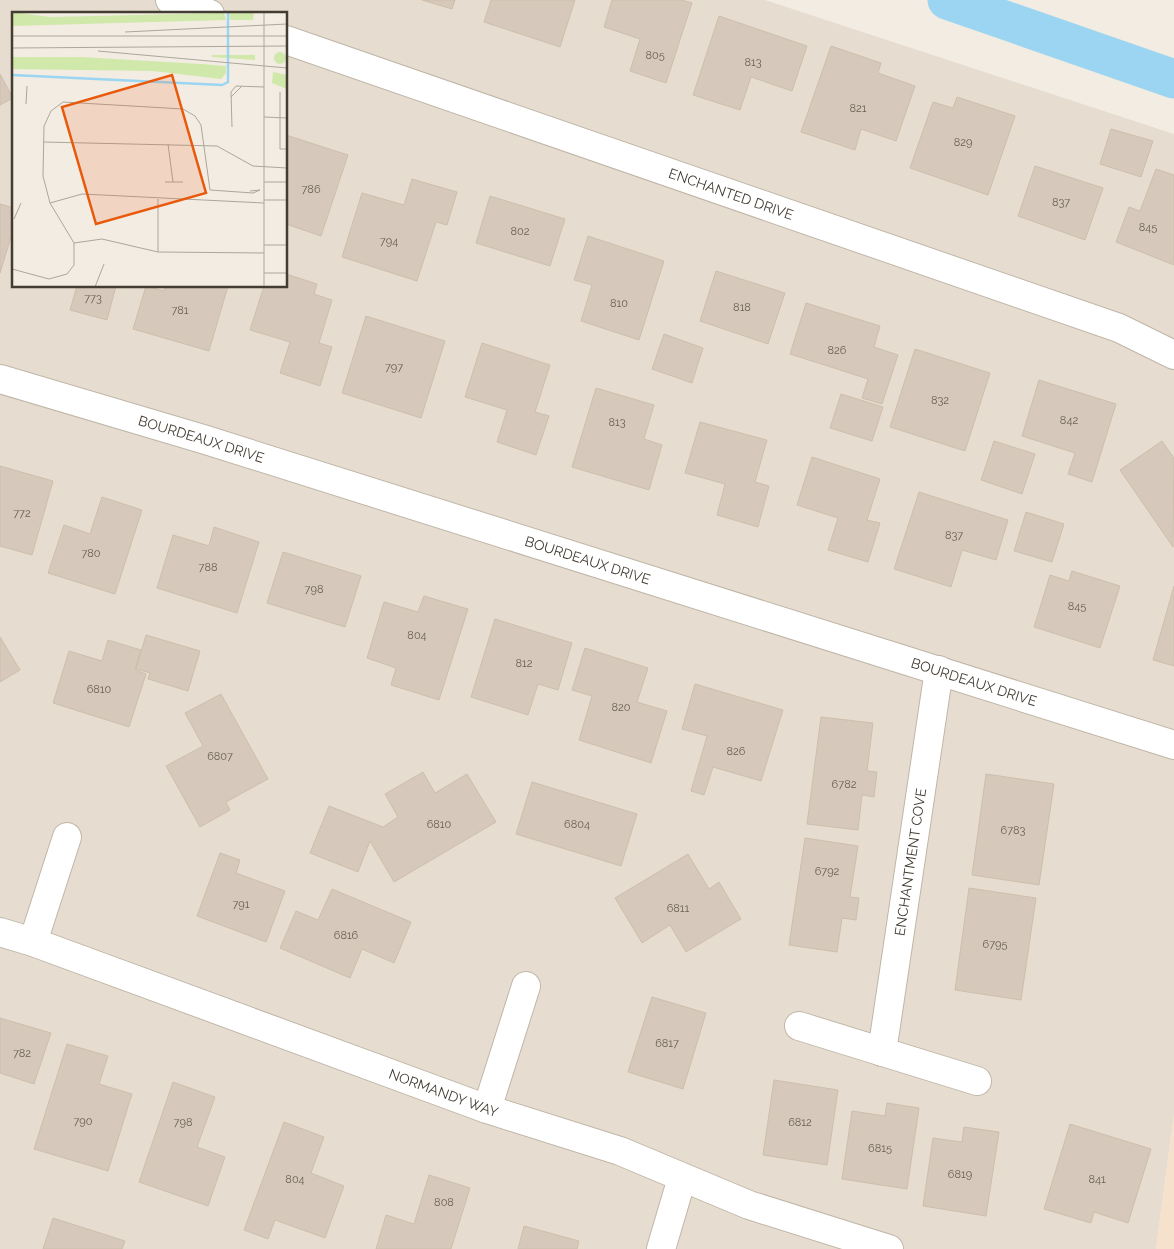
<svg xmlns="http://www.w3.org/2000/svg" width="1174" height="1249" viewBox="0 0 1174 1249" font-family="Raleway,sans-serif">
  <rect width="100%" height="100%" fill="#f2ece2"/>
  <path fill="#e6ddd0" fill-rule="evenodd" d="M0,0h765l409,134v980l-18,135h-1156zM14,14h272v272h-272z"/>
  <polygon fill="#f5e1cc" points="1174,1114 1174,1249 1156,1249"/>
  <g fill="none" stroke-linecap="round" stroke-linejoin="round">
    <polyline stroke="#9cd5f1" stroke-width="39" points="947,0 1174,79"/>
  </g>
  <g fill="#d6c9bb" stroke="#cebeab">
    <polygon points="422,0 455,0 452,9"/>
    <polygon points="491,0 575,0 560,47 484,22"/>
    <polygon points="612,0 682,0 692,3 666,83 630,71 640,39 604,27"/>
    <polygon points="719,16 807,46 792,91 751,77 740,110 693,95"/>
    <polygon points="831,46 881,63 878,73 915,86 896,141 861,129 855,150 801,132"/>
    <polygon points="0,74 13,98 0,105"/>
    <polygon points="957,97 1015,116 988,195 910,168 933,102 953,108"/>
    <polygon points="1111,129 1153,141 1141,177 1100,164"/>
    <polygon points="286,135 348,155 321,236 286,224"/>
    <polygon points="1035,166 1103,188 1085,240 1018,216"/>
    <polygon points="1156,169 1174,175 1174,265 1116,242 1129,207 1140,211"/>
    <polygon points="412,179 457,192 447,225 436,222 417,281 342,257 362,193 404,205"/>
    <polygon points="490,196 565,219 550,266 476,243"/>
    <polygon points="0,204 14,208 14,227 0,273"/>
    <polygon points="588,236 664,261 639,340 581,321 592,285 574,280"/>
    <polygon points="716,271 785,293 768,344 700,321"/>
    <polygon points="286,274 317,284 314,294 332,300 319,343 332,347 320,386 280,373 290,342 250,330 264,286 286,286"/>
    <polygon points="77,286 116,286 107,320 70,310"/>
    <polygon points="146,286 164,291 165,286 228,286 209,351 133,329"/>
    <polygon points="806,303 880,326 874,347 898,355 882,404 862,398 868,379 790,354"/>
    <polygon points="366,316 445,341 421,418 342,393"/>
    <polygon points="664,334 703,348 692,383 652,369"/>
    <polygon points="482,343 550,365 535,412 549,416 536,455 497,442 507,410 465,397"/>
    <polygon points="915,349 990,373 965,451 890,427"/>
    <polygon points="1039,380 1116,404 1092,482 1068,474 1075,453 1022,436"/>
    <polygon points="596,388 654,405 644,439 662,445 649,490 572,467"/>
    <polygon points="841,394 883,407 872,441 830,428"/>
    <polygon points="700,422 767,440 755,482 769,486 758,527 717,515 725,484 685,473"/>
    <polygon points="994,441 1035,454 1022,494 981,480"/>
    <polygon points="1162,441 1174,458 1173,547 1120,470"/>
    <polygon points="812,457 880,479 867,520 880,523 868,562 828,550 838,518 797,505"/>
    <polygon points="0,466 53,481 32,555 0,546"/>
    <polygon points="919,492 1008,520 996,560 962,550 951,587 894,569"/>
    <polygon points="102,497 142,510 115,594 48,573 64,525 90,534"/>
    <polygon points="1026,512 1064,524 1052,562 1014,551"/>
    <polygon points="214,527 259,542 237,613 157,588 173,535 209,546"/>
    <polygon points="283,552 361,576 345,627 267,603"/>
    <polygon points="1072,571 1120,586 1100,648 1034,627 1050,575 1069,581"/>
    <polygon points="1174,586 1174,666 1153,660"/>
    <polygon points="424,596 468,609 439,700 391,685 396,668 367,658 384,602 418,612"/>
    <polygon points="495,619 572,643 558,690 538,684 528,715 471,697"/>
    <polygon points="146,635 200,651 188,691 148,679 150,673 136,669"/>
    <polygon points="0,637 20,670 0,682"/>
    <polygon points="108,640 141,650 135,670 146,674 129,727 53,703 69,651 102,661"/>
    <polygon points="585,648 648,668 637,702 667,711 651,763 579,740 592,696 572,690"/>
    <polygon points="695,684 783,710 761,781 713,767 704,795 691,791 707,736 682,729"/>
    <polygon points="221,694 268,779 226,802 230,810 200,827 166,766 203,746 185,713"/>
    <polygon points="821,717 873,723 867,771 877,772 874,797 862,795 858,830 807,824"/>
    <polygon points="423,772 435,793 467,774 496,822 394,882 370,841 358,872 310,853 329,806 383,827 398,817 385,794"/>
    <polygon points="986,774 1054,784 1039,885 972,875"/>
    <polygon points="532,782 637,814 621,866 516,834"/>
    <polygon points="805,838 858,846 850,897 859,898 856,920 842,918 837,952 789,945"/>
    <polygon points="220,853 240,860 236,873 285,891 266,942 197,916"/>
    <polygon points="688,854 709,889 719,882 741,919 686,952 670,925 642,943 615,898"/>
    <polygon points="969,888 1036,898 1021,1000 955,990"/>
    <polygon points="332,889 411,922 394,963 362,949 350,978 280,948 296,911 318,920"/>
    <polygon points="652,997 706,1013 683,1089 628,1072"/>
    <polygon points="0,1018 51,1033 34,1084 0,1073"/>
    <polygon points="67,1044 108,1056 99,1084 132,1094 108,1171 34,1149"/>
    <polygon points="774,1080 838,1090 827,1165 763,1155"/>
    <polygon points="173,1082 215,1097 197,1147 225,1157 208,1206 139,1182"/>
    <polygon points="887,1103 919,1108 907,1189 842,1179 852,1111 885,1116"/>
    <polygon points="284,1122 324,1137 311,1173 344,1186 325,1238 275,1220 268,1239 244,1230"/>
    <polygon points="1070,1124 1151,1149 1128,1223 1094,1212 1091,1223 1044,1209"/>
    <polygon points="964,1127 999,1132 986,1216 923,1206 933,1138 962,1142"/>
    <polygon points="429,1175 470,1188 451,1249 376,1249 386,1215 414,1224"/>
    <polygon points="53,1218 125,1241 122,1249 43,1249"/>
    <polygon points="524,1226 579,1241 577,1249 518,1249"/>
  </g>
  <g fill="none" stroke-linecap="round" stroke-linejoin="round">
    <defs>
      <g id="minor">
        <polyline points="170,0 210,14"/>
        <path id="s1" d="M286,40l833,288 55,27"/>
        <path id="s2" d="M0,379l206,61 968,305"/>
        <path id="s3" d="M0,932l33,10 454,167 133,42 129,54 140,44"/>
        <polyline points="33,942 67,837"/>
        <polyline points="799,1026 977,1081"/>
        <path id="s4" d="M882,1052l57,-382"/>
        <polyline points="487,1109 526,986"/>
        <polyline points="661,1249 682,1178"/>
      </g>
    </defs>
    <use href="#minor" stroke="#c0b6a8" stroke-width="30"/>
    <use href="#minor" stroke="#fff" stroke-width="28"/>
  </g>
  <g text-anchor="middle" stroke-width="4" stroke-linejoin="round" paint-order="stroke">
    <g font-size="11" fill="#685f55">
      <text x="655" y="59">805</text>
      <text x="753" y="66">813</text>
      <text x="858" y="112">821</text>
      <text x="963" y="146">829</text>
      <text x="311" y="193">786</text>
      <text x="1061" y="206">837</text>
      <text x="1148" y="231">845</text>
      <text x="520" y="235">802</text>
      <text x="389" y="245">794</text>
      <text x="93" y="302">773</text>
      <text x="619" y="307">810</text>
      <text x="742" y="311">818</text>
      <text x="180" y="314">781</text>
      <text x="837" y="354">826</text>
      <text x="394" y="371">797</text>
      <text x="940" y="404">832</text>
      <text x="1069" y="424">842</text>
      <text x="617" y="426">813</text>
      <text x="22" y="517">772</text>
      <text x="954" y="539">837</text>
      <text x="91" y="557">780</text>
      <text x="208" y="571">788</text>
      <text x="314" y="593">798</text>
      <text x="1077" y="610">845</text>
      <text x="417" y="639">804</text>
      <text x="524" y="667">812</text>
      <text x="99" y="693">6810</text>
      <text x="621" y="711">820</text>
      <text x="736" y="755">826</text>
      <text x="220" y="760">6807</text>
      <text x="844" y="788">6782</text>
      <text x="439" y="828">6810</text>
      <text x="577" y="828">6804</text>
      <text x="1013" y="834">6783</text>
      <text x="827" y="875">6792</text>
      <text x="241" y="908">791</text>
      <text x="678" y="912">6811</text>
      <text x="346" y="939">6816</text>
      <text x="995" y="948">6795</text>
      <text x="667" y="1047">6817</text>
      <text x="22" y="1057">782</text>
      <text x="83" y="1125">790</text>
      <text x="183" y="1126">798</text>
      <text x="800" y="1126">6812</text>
      <text x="880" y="1152">6815</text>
      <text x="960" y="1178">6819</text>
      <text x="295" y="1183">804</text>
      <text x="1097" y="1183">841</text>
      <text x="444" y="1206">808</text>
    </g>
    <g font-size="14" fill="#433c33" stroke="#fff">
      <text dy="5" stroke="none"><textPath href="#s1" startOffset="471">ENCHANTED DRIVE</textPath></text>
      <text dy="5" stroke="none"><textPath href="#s2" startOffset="210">BOURDEAUX DRIVE</textPath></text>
      <text dy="5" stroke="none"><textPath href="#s2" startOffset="615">BOURDEAUX DRIVE</textPath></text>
      <text dy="5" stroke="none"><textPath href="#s2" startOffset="1020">BOURDEAUX DRIVE</textPath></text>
      <text dy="5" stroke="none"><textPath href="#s4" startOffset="192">ENCHANTMENT COVE</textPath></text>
      <text dy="5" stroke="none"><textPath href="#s3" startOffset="472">NORMANDY WAY</textPath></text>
    </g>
  </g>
  <g transform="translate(12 12)">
    <rect width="275" height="275" fill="#f2ece2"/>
    <path d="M0,0l38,5 174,-4 2,7 -214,6zM217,0h25l-1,8h-23zM262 46a6 6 0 1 1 12 0a6 6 0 1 1-12 0ZM200,43h43v5l-43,-3zM0,45h69l120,7 25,2v7l-5,6 -68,-8 -141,-2zM261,60l14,3v14l-15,-6z" fill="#d0e8a9"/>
    <path fill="none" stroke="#9cd5f1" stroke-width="2.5" d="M0,63l210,10 6,-3v-70"/>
    <path fill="none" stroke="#aca69c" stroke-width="1" d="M252,0v275M113,20l162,-8M0,24h275M0,36l275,-2M86,39l189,17M268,80v57h7M219,85l11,-11M14,92l1,-18M252,105l23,1M220,115l-1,-35 5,-6 28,1M31,130l174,4 36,20 34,2M156,132l5,38M153,170h18M252,170h23M146,187v53M252,188h23M38,191l32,-9 182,9M2,207l7,-16M62,231l28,-4 56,13 106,1M252,233h23M0,257l37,10 18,-5 7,-9v-22l-24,-40 -7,-27 1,-50 7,-15 12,-9 120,7 12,7 6,9 9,65 43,3 7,-3 -10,1M252,261h23M83,275l9,-23"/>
    <path fill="#e8590c" fill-opacity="0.15" stroke="#e8590c" stroke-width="2.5" d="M160,63l34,118 -110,31 -34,-117z"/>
    <rect width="275" height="275" fill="none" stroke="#433c33" stroke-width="2.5"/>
  </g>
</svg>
